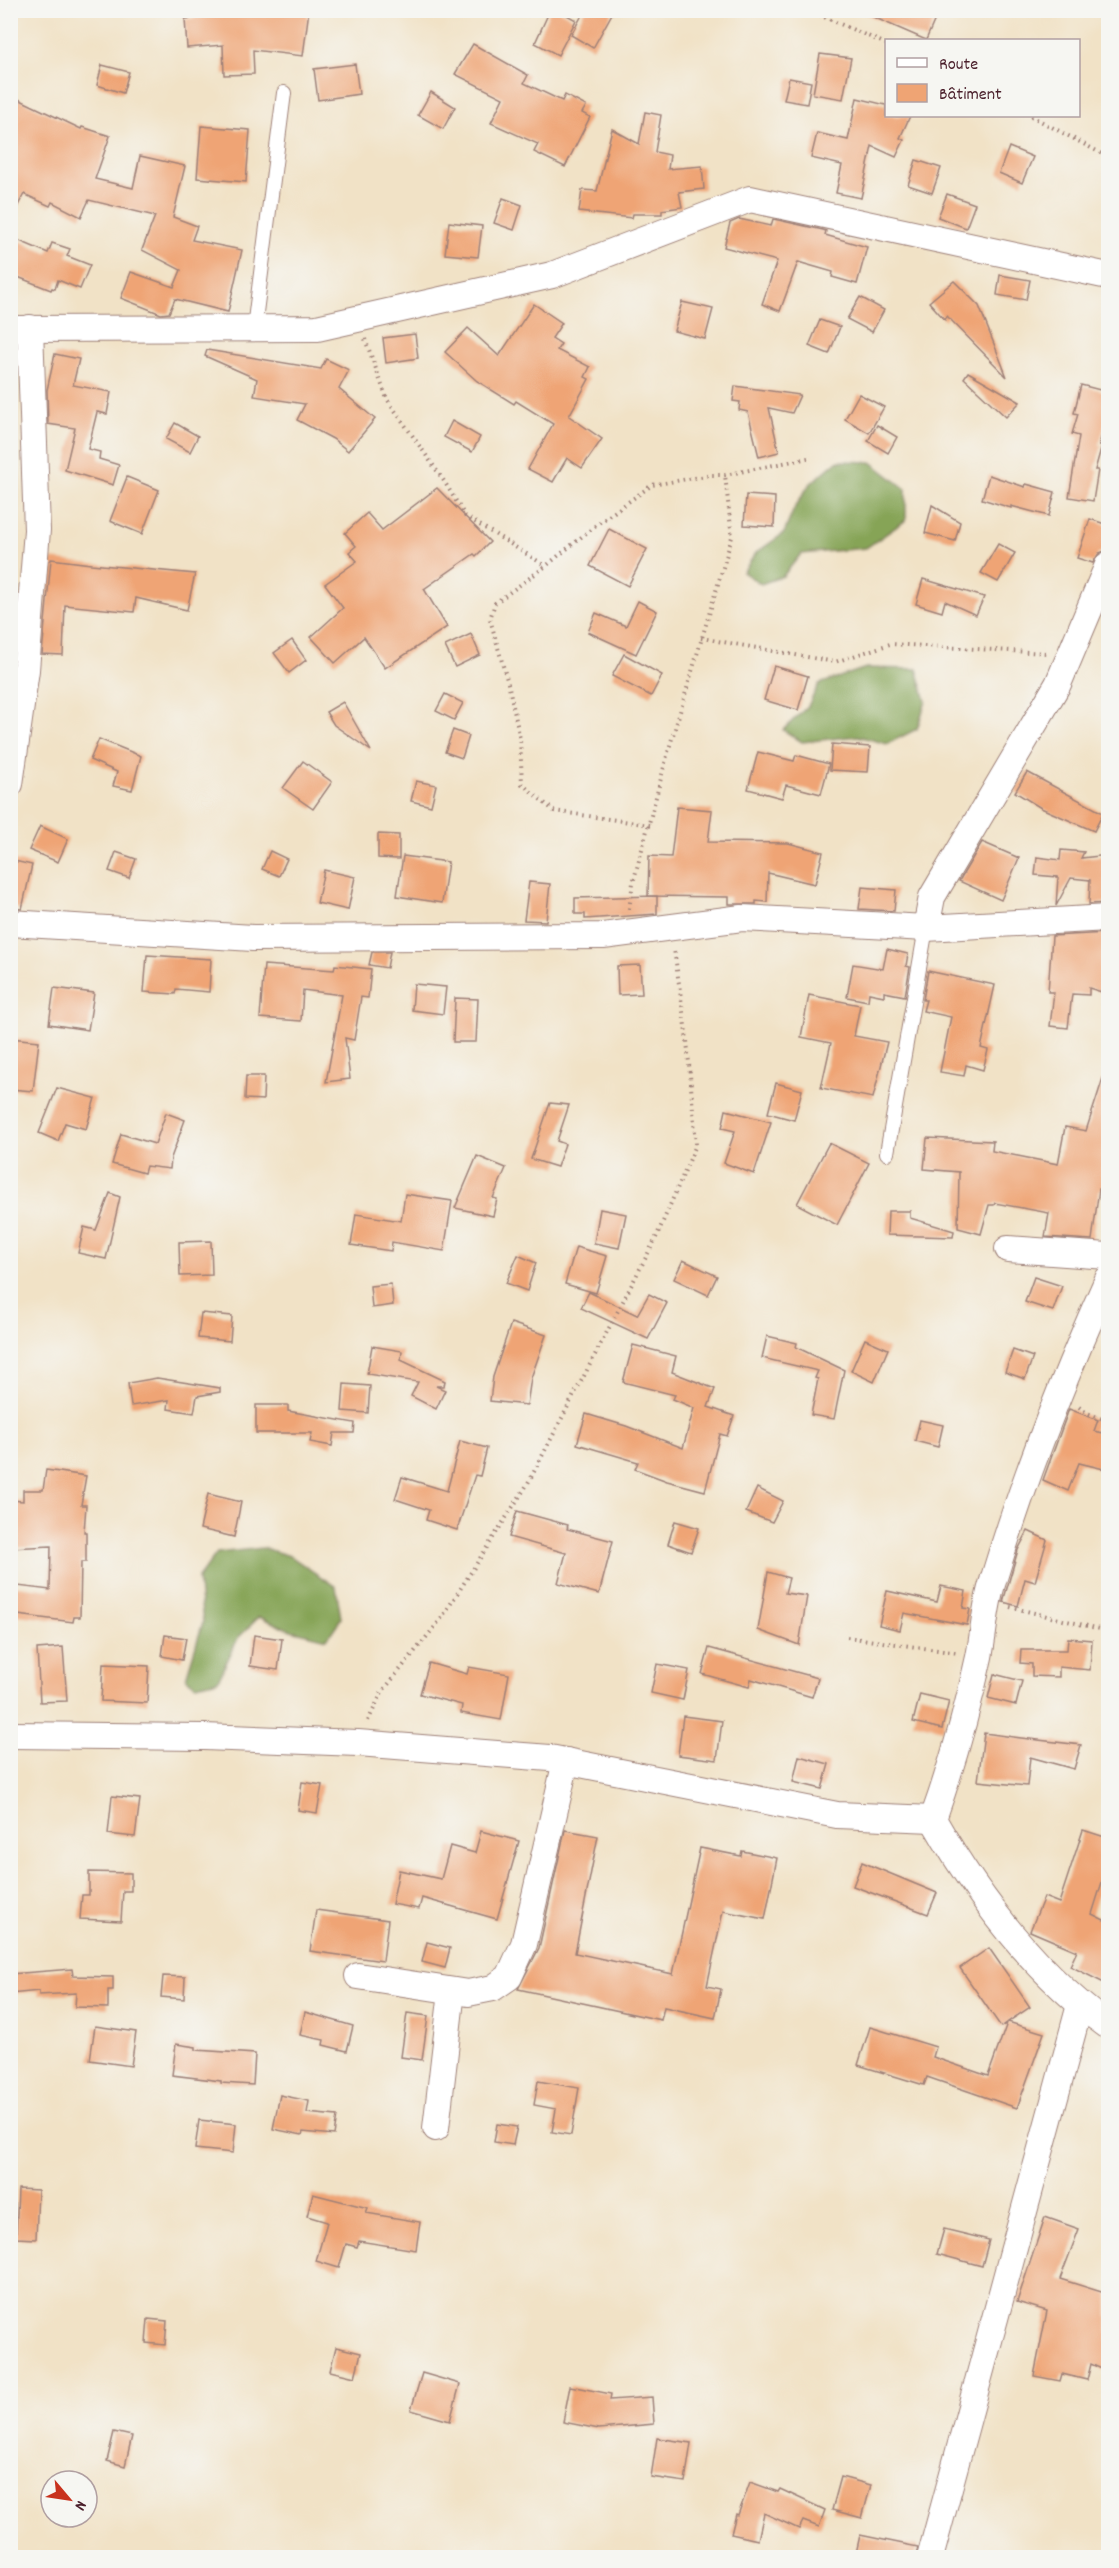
<svg xmlns="http://www.w3.org/2000/svg" width="1119" height="2568" viewBox="0 0 1119 2568" font-family="Dekko,sans-serif">
  <rect width="100%" height="100%" fill="#f6f6f2"/>
  <filter id="ink" filterUnits="userSpaceOnUse"><feTurbulence type="fractalNoise" baseFrequency=".0167" numOctaves="2"/><feDisplacementMap in="SourceGraphic" scale="12" xChannelSelector="R" yChannelSelector="G"/><feConvolveMatrix kernelMatrix="1 2 1 2 8 2 1 2 1" color-interpolation-filters="sRGB"/></filter>
  <filter id="wash" filterUnits="userSpaceOnUse"><feTurbulence type="fractalNoise" baseFrequency=".008" numOctaves="4" result="noise"/><feDisplacementMap in="SourceGraphic" scale="24" xChannelSelector="R" yChannelSelector="G"/><feGaussianBlur stdDeviation="1.35" result="paint"/><feColorMatrix in="noise" values="0 0 0 0 0 0 0 0 0 0 0 0 0 0 0 0 0 1.4 0 .05"/><feComposite in="paint" operator="in"/></filter>
  <g filter="url(#wash)">
    <rect width="100%" height="100%" fill="#f1e2c6"/>
    <g fill="#86a457" stroke="#686241" stroke-width="1.5">
      <polygon points="837,461 871,462 906,489 906,520 866,548 801,554 783,576 761,584 743,572 756,553 784,533 794,509 809,485"/>
      <polygon points="866,668 917,669 926,701 917,729 887,744 858,736 802,742 783,730 808,706 819,684"/>
      <polygon points="263,1548 290,1556 336,1587 341,1618 327,1639 291,1630 259,1617 238,1638 218,1680 196,1685 186,1678 203,1622 198,1578 217,1553"/>
    </g>
    <g id="blocks">
      <g fill="#efa474">
        <polygon points="264,10 309,10 303,56 253,50 254,74 224,75 223,45 187,48 185,19"/>
        <polygon points="550,10 558,10 576,20 558,55 535,43"/>
        <polygon points="585,10 614,10 593,48 571,35"/>
        <polygon points="857,10 919,10 936,17 926,40"/>
        <polygon points="473,44 528,75 524,83 562,101 565,95 586,106 582,113 590,117 565,167 534,152 538,144 491,123 503,98 455,74"/>
        <polygon points="820,54 851,58 843,99 813,94"/>
        <polygon points="355,64 359,94 318,100 314,69"/>
        <polygon points="102,65 129,72 123,93 97,85"/>
        <polygon points="789,78 811,82 807,104 784,100"/>
        <polygon points="431,92 455,107 443,129 418,115"/>
        <polygon points="10,95 81,129 82,127 110,136 95,179 133,188 140,156 185,166 173,217 197,226 192,240 242,250 228,312 175,299 169,313 161,314 121,298 131,272 174,287 181,270 142,250 155,216 89,200 81,217 52,202 50,206 24,194 10,221"/>
        <polygon points="857,98 886,105 886,116 910,116 900,138 904,140 896,157 872,146 861,198 836,193 842,165 811,158 817,133 848,140"/>
        <polygon points="645,112 661,115 655,152 670,155 668,169 702,166 704,189 679,192 682,207 662,210 662,214 633,214 632,218 579,212 582,190 597,191 612,129 639,144"/>
        <polygon points="201,126 250,130 246,182 197,178"/>
        <polygon points="1009,147 1033,157 1022,183 999,173"/>
        <polygon points="916,160 941,168 932,193 908,185"/>
        <polygon points="947,194 975,204 966,228 938,217"/>
        <polygon points="503,198 522,205 514,230 494,223"/>
        <polygon points="739,219 771,226 773,219 778,220 823,230 826,231 825,235 867,247 857,284 832,277 833,272 798,262 780,311 762,304 777,261 724,247 730,223"/>
        <polygon points="449,222 482,226 478,257 445,254"/>
        <polygon points="15,239 48,253 52,243 70,249 67,256 90,265 80,289 58,280 55,289 52,288 51,290 10,274 10,250"/>
        <polygon points="1000,275 1030,280 1026,300 997,295"/>
        <polygon points="954,281 979,306 1007,377 947,316 945,320 929,302"/>
        <polygon points="860,297 884,310 872,332 847,319"/>
        <polygon points="682,302 713,309 705,339 674,331"/>
        <polygon points="534,304 562,323 552,338 561,344 557,350 590,367 585,377 589,379 569,416 602,439 582,468 567,458 553,482 528,469 553,424 516,401 514,404 477,381 445,352 468,328 499,356"/>
        <polygon points="820,320 840,327 829,354 809,346"/>
        <polygon points="415,334 418,358 386,363 383,338"/>
        <polygon points="207,350 321,369 326,359 349,370 339,389 375,419 348,451 333,439 297,420 305,404 254,396 257,379 205,356"/>
        <polygon points="55,354 79,359 73,385 111,392 107,414 97,412 88,449 100,452 99,459 119,465 113,485 65,470 75,428 48,424 47,390"/>
        <polygon points="968,372 1020,402 1006,417 964,378"/>
        <polygon points="1081,385 1108,392 1108,414 1099,445 1102,445 1095,470 1098,470 1093,501 1069,497 1079,436 1072,434 1078,414 1074,413"/>
        <polygon points="735,386 800,395 792,413 769,408 779,452 759,457 748,412 739,410 740,402 733,401"/>
        <polygon points="859,394 884,407 869,433 845,419"/>
        <polygon points="452,421 480,437 472,452 444,437"/>
        <polygon points="175,423 198,436 190,452 166,439"/>
        <polygon points="877,425 897,437 888,453 868,441"/>
        <polygon points="989,475 1025,487 1026,484 1055,492 1049,516 1011,506 1011,508 982,499"/>
        <polygon points="127,477 159,490 142,534 110,521"/>
        <polygon points="437,488 490,542 476,556 474,554 424,589 447,627 385,668 364,637 335,663 311,637 343,608 325,584 357,561 349,552 356,546 345,533 367,513 382,530"/>
        <polygon points="746,495 775,497 774,527 744,525"/>
        <polygon points="932,505 960,522 955,541 925,533"/>
        <polygon points="1090,519 1108,525 1108,550 1099,553 1093,563 1077,558"/>
        <polygon points="609,529 647,549 628,586 590,566"/>
        <polygon points="998,544 1015,553 998,582 981,573"/>
        <polygon points="51,559 91,564 195,574 187,610 136,598 134,612 65,605 63,655 42,654"/>
        <polygon points="923,579 984,597 976,615 945,601 942,612 916,604"/>
        <polygon points="638,601 657,611 636,654 588,632 596,613 626,626"/>
        <polygon points="471,634 480,655 455,667 445,646"/>
        <polygon points="292,640 306,660 289,673 274,653"/>
        <polygon points="624,654 662,675 651,696 612,676"/>
        <polygon points="774,666 808,676 798,710 764,700"/>
        <polygon points="445,694 463,703 454,720 436,711"/>
        <polygon points="343,702 371,751 334,725 326,712"/>
        <polygon points="453,730 469,736 462,758 445,752"/>
        <polygon points="99,739 141,756 132,790 113,786 117,772 90,760"/>
        <polygon points="832,744 870,747 868,772 830,770"/>
        <polygon points="758,752 794,761 796,755 829,764 821,794 786,785 782,798 748,789"/>
        <polygon points="303,761 332,782 313,809 283,788"/>
        <polygon points="1027,772 1103,813 1094,831 1041,808 1015,792"/>
        <polygon points="416,781 436,785 431,806 411,801"/>
        <polygon points="677,807 712,810 708,842 788,843 823,852 815,884 768,873 767,902 756,901 756,904 729,904 729,897 648,896 649,856 671,857"/>
        <polygon points="40,826 68,839 58,862 29,850"/>
        <polygon points="378,834 399,835 399,859 378,858"/>
        <polygon points="982,842 1019,858 1001,900 959,881"/>
        <polygon points="1061,850 1084,852 1081,858 1108,855 1108,903 1089,904 1090,880 1071,878 1056,906 1058,877 1035,875 1037,857 1060,860"/>
        <polygon points="270,851 287,859 279,876 262,869"/>
        <polygon points="116,852 136,859 129,878 109,871"/>
        <polygon points="403,856 448,862 442,903 397,896"/>
        <polygon points="10,860 32,865 22,909 10,908"/>
        <polygon points="324,870 355,877 348,910 317,903"/>
        <polygon points="529,882 550,884 546,921 524,920"/>
        <polygon points="862,887 896,890 894,911 859,909"/>
        <polygon points="657,896 657,914 585,919 585,914 575,914 575,898"/>
        <polygon points="1108,933 1108,994 1089,988 1089,995 1072,994 1068,1028 1050,1026 1054,992 1048,992 1052,936"/>
        <polygon points="887,949 908,954 906,966 910,967 905,996 884,992 884,996 869,993 868,1001 847,997 853,964 883,969"/>
        <polygon points="372,952 390,952 387,968 369,965"/>
        <polygon points="147,955 211,959 209,992 176,989 175,994 144,992"/>
        <polygon points="264,965 334,970 335,965 371,969 368,998 361,997 354,1040 345,1038 350,1079 326,1082 342,995 303,990 301,1021 260,1018"/>
        <polygon points="640,965 642,994 618,995 617,966"/>
        <polygon points="928,971 995,985 981,1048 988,1050 983,1070 966,1065 964,1076 940,1072 951,1017 923,1011 926,1000 923,1000"/>
        <polygon points="414,984 446,987 443,1014 412,1010"/>
        <polygon points="54,988 94,993 88,1030 49,1024"/>
        <polygon points="809,995 860,1005 854,1036 887,1042 873,1098 821,1088 831,1043 801,1037"/>
        <polygon points="455,998 478,999 476,1042 453,1042"/>
        <polygon points="10,1038 39,1041 33,1091 10,1089"/>
        <polygon points="1105,1072 1108,1072 1108,1190 1099,1189 1092,1240 1045,1237 1049,1213 995,1203 994,1205 989,1205 981,1234 958,1228 959,1172 924,1169 927,1138 993,1141 992,1151 1058,1164 1065,1127 1086,1131"/>
        <polygon points="246,1076 264,1076 263,1100 245,1099"/>
        <polygon points="776,1083 802,1090 794,1120 768,1113"/>
        <polygon points="57,1088 95,1098 86,1129 65,1123 58,1141 39,1133"/>
        <polygon points="550,1103 569,1105 557,1141 565,1144 557,1167 531,1159"/>
        <polygon points="726,1110 771,1122 754,1174 724,1163 735,1131 722,1128"/>
        <polygon points="166,1113 185,1120 171,1158 170,1169 146,1166 144,1173 112,1164 121,1134 155,1144"/>
        <polygon points="829,1143 869,1163 837,1225 797,1204"/>
        <polygon points="477,1156 506,1168 493,1198 497,1199 493,1216 455,1208"/>
        <polygon points="110,1193 120,1197 106,1259 78,1253 84,1227 96,1230"/>
        <polygon points="405,1194 452,1201 444,1251 392,1242 391,1251 351,1245 356,1214 401,1221"/>
        <polygon points="600,1209 626,1214 619,1248 594,1243"/>
        <polygon points="888,1211 910,1211 910,1218 954,1231 953,1237 887,1235"/>
        <polygon points="211,1241 212,1275 180,1276 179,1242"/>
        <polygon points="576,1247 607,1256 596,1293 565,1284"/>
        <polygon points="518,1255 536,1263 527,1291 506,1283"/>
        <polygon points="683,1260 717,1276 708,1295 674,1279"/>
        <polygon points="1034,1277 1062,1286 1053,1311 1025,1302"/>
        <polygon points="391,1284 393,1305 372,1308 370,1286"/>
        <polygon points="589,1292 637,1315 649,1294 667,1303 648,1339 581,1308"/>
        <polygon points="201,1313 232,1316 230,1341 198,1338"/>
        <polygon points="511,1323 546,1335 531,1378 527,1405 490,1401 493,1377"/>
        <polygon points="767,1336 797,1343 796,1347 844,1370 834,1419 811,1415 818,1379 815,1378 818,1371 762,1358"/>
        <polygon points="865,1339 888,1349 874,1382 851,1371"/>
        <polygon points="633,1345 676,1356 672,1372 715,1389 708,1407 734,1416 727,1436 720,1434 705,1491 667,1481 635,1469 638,1462 577,1444 586,1414 626,1426 683,1448 694,1408 673,1399 675,1395 623,1382"/>
        <polygon points="372,1346 402,1351 401,1360 445,1381 444,1386 436,1386 445,1390 436,1409 411,1396 418,1382 367,1374"/>
        <polygon points="1013,1350 1033,1357 1025,1379 1005,1372"/>
        <polygon points="157,1378 220,1388 220,1392 197,1396 194,1413 168,1409 169,1400 131,1406 128,1383"/>
        <polygon points="344,1384 370,1386 368,1413 342,1411"/>
        <polygon points="256,1405 288,1405 288,1411 355,1423 354,1433 334,1433 332,1446 310,1442 312,1433 256,1433"/>
        <polygon points="1069,1409 1098,1420 1094,1431 1108,1434 1108,1470 1079,1463 1068,1491 1043,1480"/>
        <polygon points="920,1420 943,1425 938,1447 915,1441"/>
        <polygon points="460,1441 487,1448 480,1476 475,1475 457,1530 426,1520 429,1510 395,1499 402,1477 447,1491"/>
        <polygon points="46,1470 86,1476 81,1505 86,1505 84,1532 86,1532 86,1562 81,1562 80,1617 74,1617 73,1622 10,1614 10,1585 50,1590 51,1546 10,1548 10,1500 23,1501 23,1490 43,1490"/>
        <polygon points="757,1488 783,1501 772,1522 746,1512"/>
        <polygon points="208,1494 241,1502 234,1537 200,1529"/>
        <polygon points="517,1511 568,1525 567,1529 613,1541 599,1594 558,1583 566,1553 509,1537"/>
        <polygon points="675,1521 699,1528 691,1552 668,1544"/>
        <polygon points="1028,1531 1047,1540 1035,1582 1025,1579 1018,1606 1003,1602 1018,1550"/>
        <polygon points="768,1572 789,1578 785,1593 807,1596 799,1645 758,1630"/>
        <polygon points="941,1586 966,1591 963,1608 970,1609 967,1625 904,1613 900,1630 879,1625 887,1591 937,1602"/>
        <polygon points="165,1635 186,1638 182,1660 162,1656"/>
        <polygon points="254,1635 282,1639 278,1670 250,1666"/>
        <polygon points="1068,1638 1092,1640 1090,1670 1059,1667 1059,1677 1032,1676 1032,1664 1020,1663 1021,1650 1067,1650"/>
        <polygon points="63,1647 67,1701 40,1702 37,1649"/>
        <polygon points="709,1648 818,1678 812,1697 751,1679 749,1687 702,1674"/>
        <polygon points="429,1663 467,1674 469,1667 509,1674 501,1720 461,1713 462,1705 420,1694"/>
        <polygon points="103,1664 149,1666 147,1703 101,1701"/>
        <polygon points="657,1664 689,1670 683,1700 651,1693"/>
        <polygon points="994,1674 1022,1681 1016,1705 988,1698"/>
        <polygon points="920,1694 949,1701 942,1729 913,1722"/>
        <polygon points="683,1716 722,1721 717,1760 678,1755"/>
        <polygon points="984,1733 1021,1738 1081,1745 1074,1769 1030,1757 1027,1786 978,1781"/>
        <polygon points="799,1756 829,1764 822,1789 793,1782"/>
        <polygon points="302,1782 322,1785 317,1813 298,1810"/>
        <polygon points="112,1796 140,1799 135,1837 108,1834"/>
        <polygon points="565,1830 598,1836 575,1953 673,1974 700,1848 741,1856 742,1851 777,1858 765,1919 723,1911 707,1986 721,1989 715,2018 664,2007 661,2020 518,1989 539,1948"/>
        <polygon points="1083,1830 1108,1838 1108,1863 1092,1914 1108,1922 1108,1985 1070,1966 1077,1951 1030,1931 1044,1897 1059,1903"/>
        <polygon points="481,1831 519,1841 497,1919 422,1898 419,1909 392,1904 399,1870 441,1879 450,1846 475,1853"/>
        <polygon points="862,1862 937,1893 928,1914 853,1886"/>
        <polygon points="89,1872 131,1873 131,1891 123,1891 121,1921 80,1919 82,1895 89,1895"/>
        <polygon points="316,1910 388,1920 383,1961 310,1951"/>
        <polygon points="427,1942 450,1948 445,1968 422,1962"/>
        <polygon points="989,1948 1030,2007 1008,2022 1044,2033 1017,2108 927,2077 924,2085 858,2065 870,2027 936,2047 933,2057 988,2076 1007,2023 1001,2027 960,1968"/>
        <polygon points="72,1969 73,1976 113,1977 113,1990 108,1990 108,2008 75,2007 76,1993 39,1995 39,1991 10,1994 10,1974"/>
        <polygon points="163,1976 185,1977 184,1999 161,1997"/>
        <polygon points="305,2012 353,2026 347,2051 323,2045 324,2040 300,2035"/>
        <polygon points="407,2013 428,2016 422,2060 401,2057"/>
        <polygon points="95,2026 136,2032 131,2066 90,2060"/>
        <polygon points="176,2044 196,2047 196,2050 255,2054 253,2085 221,2083 221,2081 172,2075"/>
        <polygon points="538,2081 579,2088 571,2135 552,2132 556,2109 534,2105"/>
        <polygon points="280,2095 309,2101 307,2113 337,2116 334,2135 303,2132 302,2135 273,2129"/>
        <polygon points="199,2120 236,2124 233,2153 195,2149"/>
        <polygon points="497,2124 517,2127 513,2145 494,2142"/>
        <polygon points="18,2189 38,2190 36,2239 16,2238"/>
        <polygon points="313,2194 368,2208 366,2213 420,2222 416,2250 359,2241 357,2247 346,2244 339,2268 316,2261 327,2222 307,2216"/>
        <polygon points="1045,2217 1079,2229 1060,2279 1108,2294 1108,2372 1091,2364 1087,2380 1062,2374 1060,2381 1034,2376 1047,2311 1017,2302"/>
        <polygon points="944,2229 989,2240 982,2266 937,2254"/>
        <polygon points="148,2319 167,2321 165,2345 146,2343"/>
        <polygon points="336,2347 361,2353 355,2377 330,2371"/>
        <polygon points="422,2373 460,2384 450,2421 411,2410"/>
        <polygon points="570,2386 611,2394 610,2400 652,2397 654,2424 599,2429 563,2422"/>
        <polygon points="114,2432 132,2436 125,2466 107,2461"/>
        <polygon points="657,2438 691,2443 685,2482 651,2477"/>
        <polygon points="841,2477 871,2485 862,2518 832,2510"/>
        <polygon points="750,2482 778,2492 780,2489 825,2510 819,2527 803,2521 799,2529 764,2513 758,2540 731,2534 736,2514 738,2515"/>
        <polygon points="860,2535 918,2547 915,2558 855,2558"/>
      </g>
    </g>
  </g>
  <g filter="url(#ink)">
    <use href="#blocks" fill-opacity="0" stroke="#9e8078" stroke-width="1.5"/>
    <g fill="none" stroke-linecap="round" stroke-linejoin="round">
      <defs>
        <g id="service">
          <polyline points="254,328 284,93"/>
          <polyline points="887,1153 926,928"/>
        </g>
        <g id="minor">
          <polyline points="10,329 317,328 552,275 750,199 1108,276"/>
          <polyline points="10,784 26,670 37,530 30,328"/>
          <polyline points="10,923 253,938 603,936 742,918 926,928 1108,918"/>
          <polyline points="926,928 932,897 1058,684 1108,565"/>
          <polyline points="1008,1249 1108,1256"/>
          <path d="M1108,1279c-44,98 -84,198 -115,302 -8,24 -9,51 -14,76 -12,55 -27,109 -46,162 45,79 101,153 175,207"/>
          <polyline points="10,1735 204,1737 358,1743 550,1758 837,1815 933,1819"/>
          <polyline points="358,1976 468,1993 493,1988 509,1977 524,1944 566,1761"/>
          <polyline points="436,2128 452,1991"/>
          <polyline points="930,2558 1080,2005"/>
        </g>
      </defs>
      <use href="#service" stroke="#9e8078" stroke-width="16"/>
      <use href="#minor" stroke="#9e8078" stroke-width="28"/>
      <g stroke="#9e8078" stroke-width="4" stroke-dasharray="1.5 4.5" stroke-linecap="butt">
        <polyline points="808,10 886,44"/>
        <polyline points="1031,116 1108,157"/>
        <polyline points="365,339 387,399 444,481 465,516 546,566"/>
        <polyline points="701,638 835,662 890,644 1046,653"/>
        <polyline points="650,825 554,811 522,784 520,739 509,687 490,619 495,603 546,566 596,525 652,485 712,475 725,475 808,458"/>
        <polyline points="629,909 633,883 668,752 732,537 725,475"/>
        <polyline points="1079,1407 1087,1413 1108,1421"/>
        <polyline points="1010,1607 1108,1631"/>
        <polyline points="847,1637 958,1653"/>
        <polyline points="368,1721 382,1692 441,1619 527,1485 655,1240 696,1145 687,1040 674,949"/>
      </g>
      <use href="#service" stroke="#fff" stroke-width="14"/>
      <use href="#minor" stroke="#fff" stroke-width="26"/>
    </g>
  </g>
  <rect width="1119" height="2568" fill="none" stroke="#f6f6f2" stroke-width="36"/>
  <rect x="885" y="39" width="195" height="78" fill="#f6f6f2" stroke="#b1a0a2" stroke-width="1.5"/>
  <rect x="897" y="58" width="30" height="9" fill="#ffffff" stroke="#b1a0a2" stroke-width="1.5"/>
  <text x="939" y="69" font-size="18" fill="#4a1f2b">Route</text>
  <rect x="897" y="84" width="30" height="18" fill="#efa474" stroke="#b1a0a2" stroke-width="1.5"/>
  <text x="939" y="99" font-size="18" fill="#4a1f2b">Bâtiment</text>
  <g transform="translate(69 2499) rotate(119)"><circle r="28" fill="#f6f6f2" stroke="#b1a0a2" stroke-width="1.5"/>
  <path d="M0-4.5L10 22L0 15L-10 22Z" fill="#c8321e"/>
  <text y="-9" font-size="16" font-weight="bold" text-anchor="middle" fill="#4a1f2b">N</text>
  </g>
</svg>
